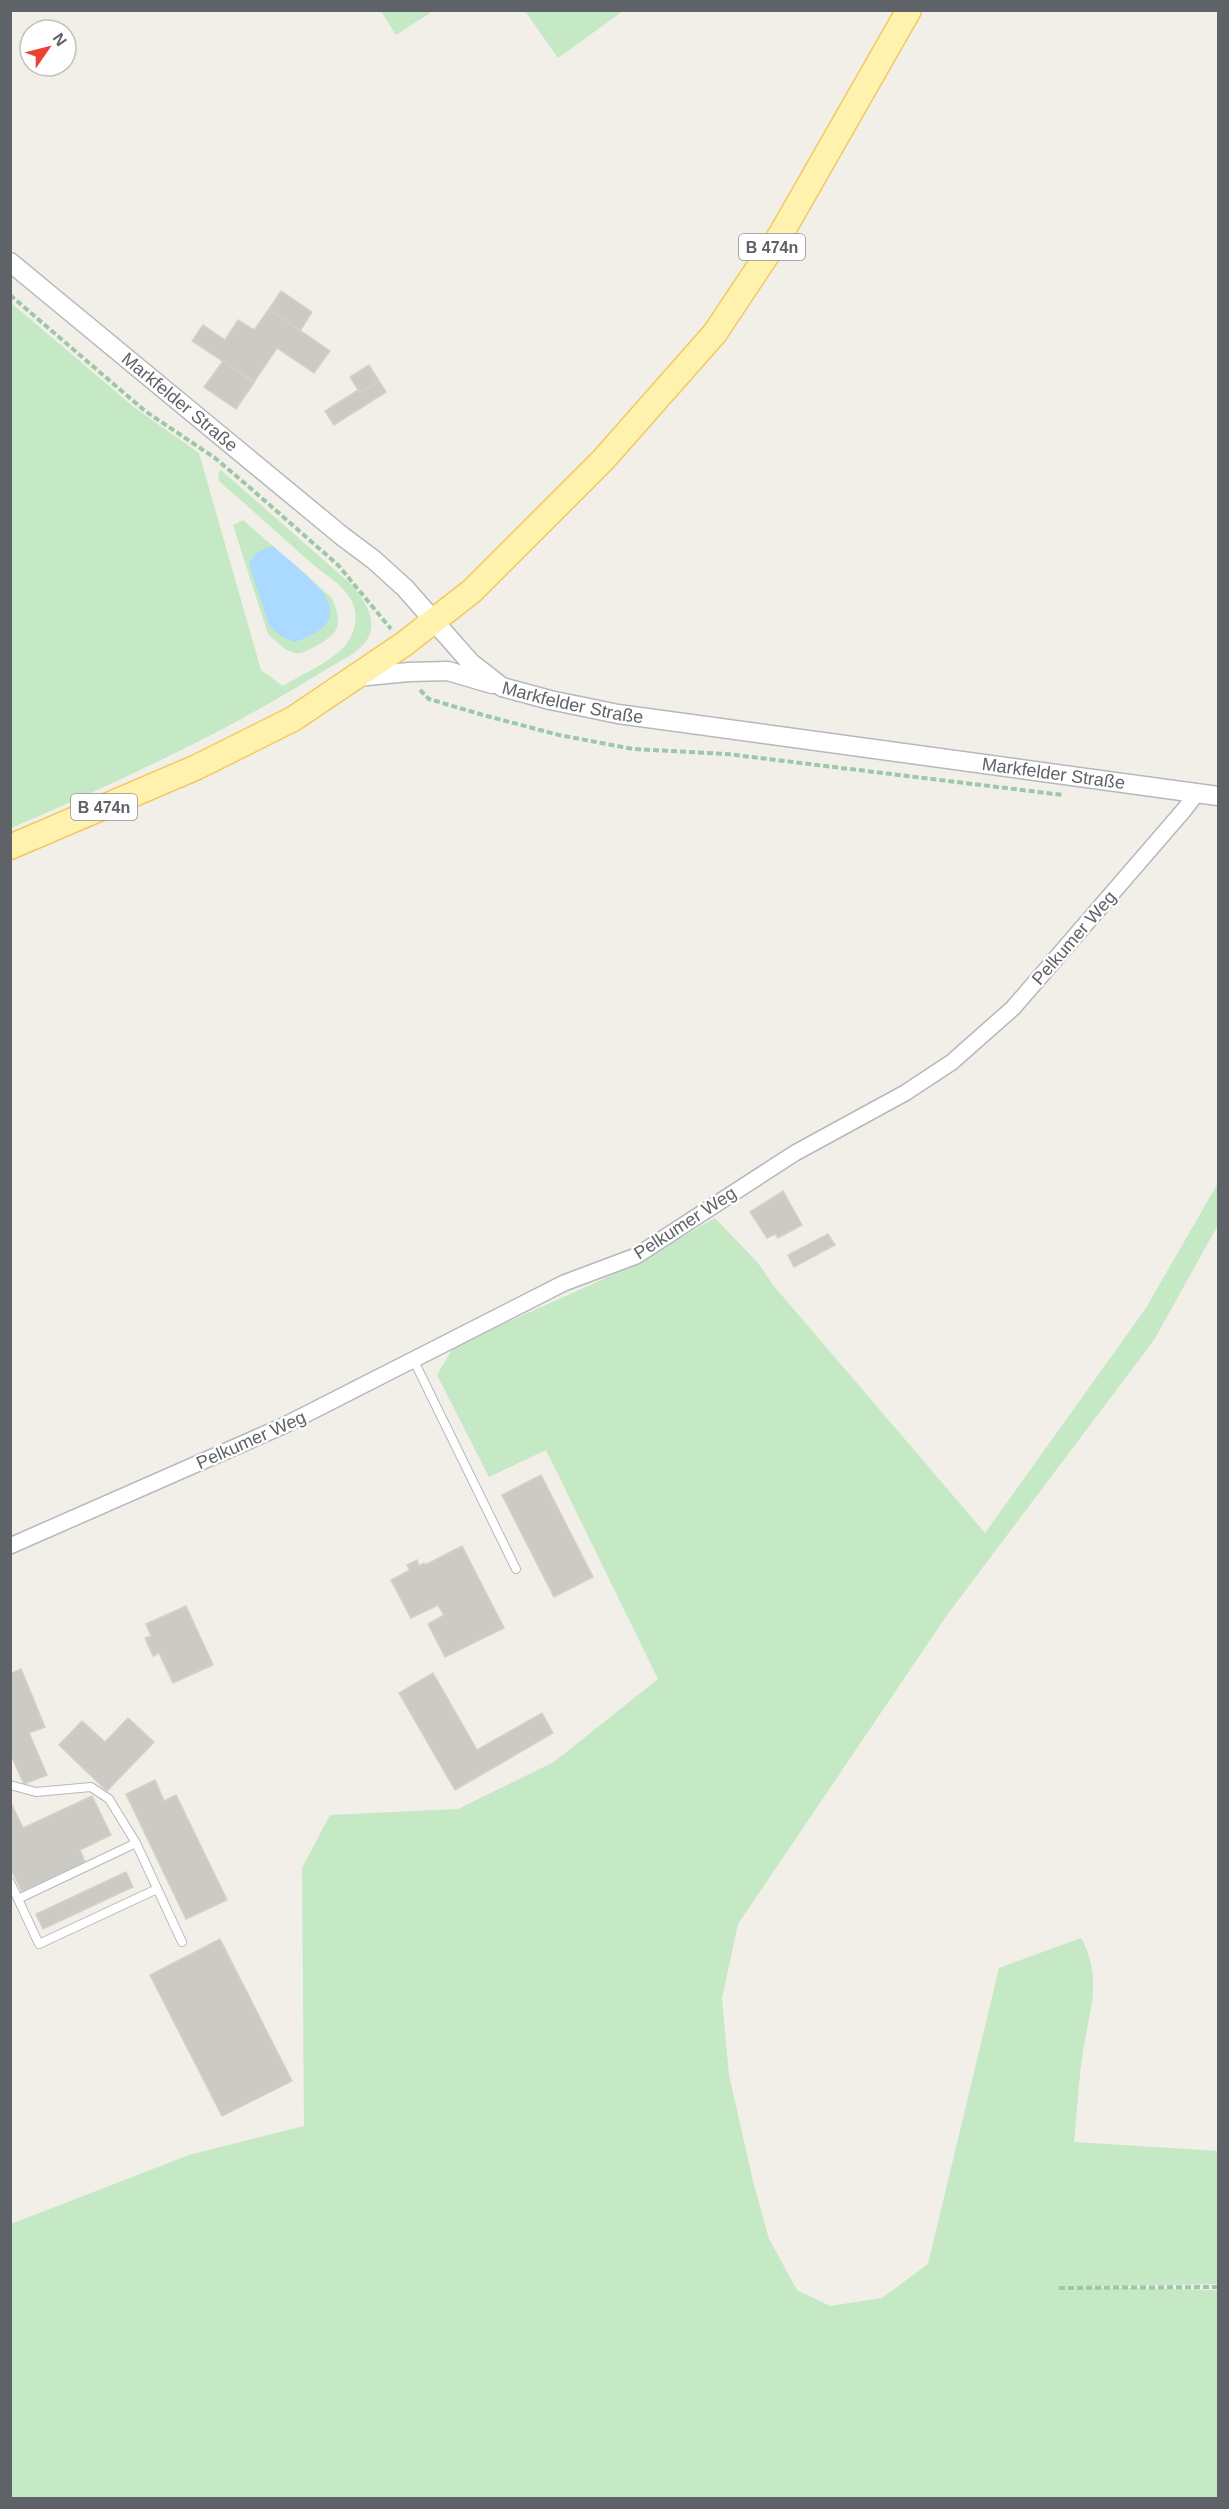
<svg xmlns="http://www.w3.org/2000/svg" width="1229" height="2509" viewBox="0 0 1229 2509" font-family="Helvetica,sans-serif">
  <rect width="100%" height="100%" fill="#f1efe8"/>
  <g fill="#c5e8c5">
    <polygon points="381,11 433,11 396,35"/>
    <polygon points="525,11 623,11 558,58"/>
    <path d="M10,302l125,106 64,45 62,217 22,16c18,-11 52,-26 64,-43 9,-13 12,-29 4,-43 -9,-17 -26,-25 -40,-37 -30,-27 -61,-55 -92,-82l-1,-7 3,-4 131,115c12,15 26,34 16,53 -7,14 -30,24 -43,32 -99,62 -207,112 -314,158z"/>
    <path d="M243,520l89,78c11,27 8,36 -18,49 -6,3 -12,7 -18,6 -11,-1 -20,-12 -28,-19l-35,-109z"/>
    <path d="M1218,1183v42l-64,115 -207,275 -209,309 -16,74 7,77 24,106 16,58 28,51 33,16 52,-8 46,-34 71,-296 82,-30c24,43 6,77 1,121 -4,28 -5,56 -8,83l144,9v133l-142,3 142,3v208h-1207v-274l178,-69 115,-29 -2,-258 28,-53 128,-6 96,-47 104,-83 -112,-229 -57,27 -52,-102 17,-29 143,-64 41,-20 77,-44 43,45 15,22 212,248 161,-225z"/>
  </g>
  <path fill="#aadaff" d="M273,546c32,29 99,71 21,96l-13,-6 -12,-11 -20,-61c5,-11 12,-14 24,-18z"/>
  <g fill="#cccac5" stroke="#d6d1c6" stroke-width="1.5">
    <polygon points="281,291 312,312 300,331 269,309"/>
    <polygon points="269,309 330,351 314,373 277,348 254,382 192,341 203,325 225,340 238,320 254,330"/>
    <polygon points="223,361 254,383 236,409 204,387"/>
    <polygon points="369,365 379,381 360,393 350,377"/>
    <polygon points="379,381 386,392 334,425 325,411 358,390 360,393"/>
    <polygon points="783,1191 802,1225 778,1238 775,1234 767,1238 750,1212"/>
    <polygon points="828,1234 835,1245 794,1267 788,1255"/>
    <polygon points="541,1475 593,1577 554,1597 502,1495"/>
    <polygon points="462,1546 504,1628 445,1657 428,1624 444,1615 438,1605 411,1618 391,1580 410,1570 407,1565 417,1560 419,1566 424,1563 425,1565"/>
    <polygon points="186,1606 213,1665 173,1683 159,1653 153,1656 145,1638 151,1636 146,1624"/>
    <polygon points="21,1669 45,1727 29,1733 47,1775 24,1784 10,1753 10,1674"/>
    <polygon points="433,1673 477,1750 542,1713 553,1733 455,1790 399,1693"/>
    <polygon points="128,1718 154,1742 107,1791 59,1745 82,1721 105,1742"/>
    <polygon points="155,1780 164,1801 176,1795 227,1900 186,1919 126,1794"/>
    <polygon points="92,1796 111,1835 80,1850 85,1862 22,1892 10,1867 10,1801 23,1828"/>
    <polygon points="126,1872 133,1887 43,1929 36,1914"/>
    <polygon points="220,1939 292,2081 222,2116 150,1975"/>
  </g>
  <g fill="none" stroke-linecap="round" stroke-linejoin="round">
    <defs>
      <g id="service">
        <polyline points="414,1361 516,1569"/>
        <polyline points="10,1785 36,1792 91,1787 109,1799 136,1843 182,1942"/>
        <polyline points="10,1882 39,1944 157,1889"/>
        <polyline points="18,1899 136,1843"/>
      </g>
      <polyline id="minor" points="10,1546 283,1426 564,1283 636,1256 795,1153 905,1093 952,1062 1013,1008 1184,810 1197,793"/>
      <g id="tertiary">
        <path id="s1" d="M10,262l332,274 32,24 31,28 65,74 32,25 48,13 68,14 600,82"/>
        <polyline points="356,677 409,672 448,671 492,684"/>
      </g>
      <polyline id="primary" points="10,847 197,767 293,719 404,644 472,591 603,460 715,333 781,234 909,10"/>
    </defs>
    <use href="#service" stroke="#b5b8bc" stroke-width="10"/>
    <use href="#minor" stroke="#b5b8bc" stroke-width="18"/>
    <use href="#tertiary" stroke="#b5b8bc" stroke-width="21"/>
    <use href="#primary" stroke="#f2c960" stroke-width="27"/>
    <g stroke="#9cc7a9" stroke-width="4" stroke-dasharray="6 3" stroke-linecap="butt">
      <polyline points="10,295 145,411 215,458 248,486 338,565 391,629"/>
      <polyline points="420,690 429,699 483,715 559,735 633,749 727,754 1063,795"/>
      <polyline points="1059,2288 1218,2287"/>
    </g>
    <use href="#service" stroke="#fff" stroke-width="8"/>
    <use href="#minor" stroke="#fff" stroke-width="15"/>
    <use href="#tertiary" stroke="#fff" stroke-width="18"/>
    <use href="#primary" stroke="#fff2af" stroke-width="24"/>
  </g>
  <g text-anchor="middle" stroke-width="4.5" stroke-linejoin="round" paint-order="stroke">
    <g fill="#fff" stroke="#8f9295" stroke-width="1.5">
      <rect x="739" y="234" width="66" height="26" rx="4.5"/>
      <rect x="71" y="794" width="66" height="26" rx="4.5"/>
    </g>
    <g font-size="16" font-weight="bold" fill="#5f6368">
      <text x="772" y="253">B 474n</text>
      <text x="104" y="813">B 474n</text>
    </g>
    <g font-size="18" fill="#5f6368" stroke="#fff">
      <text dy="6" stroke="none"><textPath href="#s1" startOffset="220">Markfelder Straße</textPath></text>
      <text dy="6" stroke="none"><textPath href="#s1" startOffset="724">Markfelder Straße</textPath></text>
      <text dy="6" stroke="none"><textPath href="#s1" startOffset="1210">Markfelder Straße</textPath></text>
      <text transform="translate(1074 938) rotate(-49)" y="6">Pelkumer Weg</text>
      <text transform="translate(685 1223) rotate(-33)" y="6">Pelkumer Weg</text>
      <text transform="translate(251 1440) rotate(-24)" y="6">Pelkumer Weg</text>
    </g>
  </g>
  <rect width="1229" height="2509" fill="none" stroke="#5f6368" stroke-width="24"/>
  <g transform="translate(48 48) rotate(55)"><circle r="28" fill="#ffffff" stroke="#bfc1c3" stroke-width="1.5"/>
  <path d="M0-4.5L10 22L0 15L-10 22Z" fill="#ea4335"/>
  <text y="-9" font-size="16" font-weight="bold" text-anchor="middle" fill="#5f6368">N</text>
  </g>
</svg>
